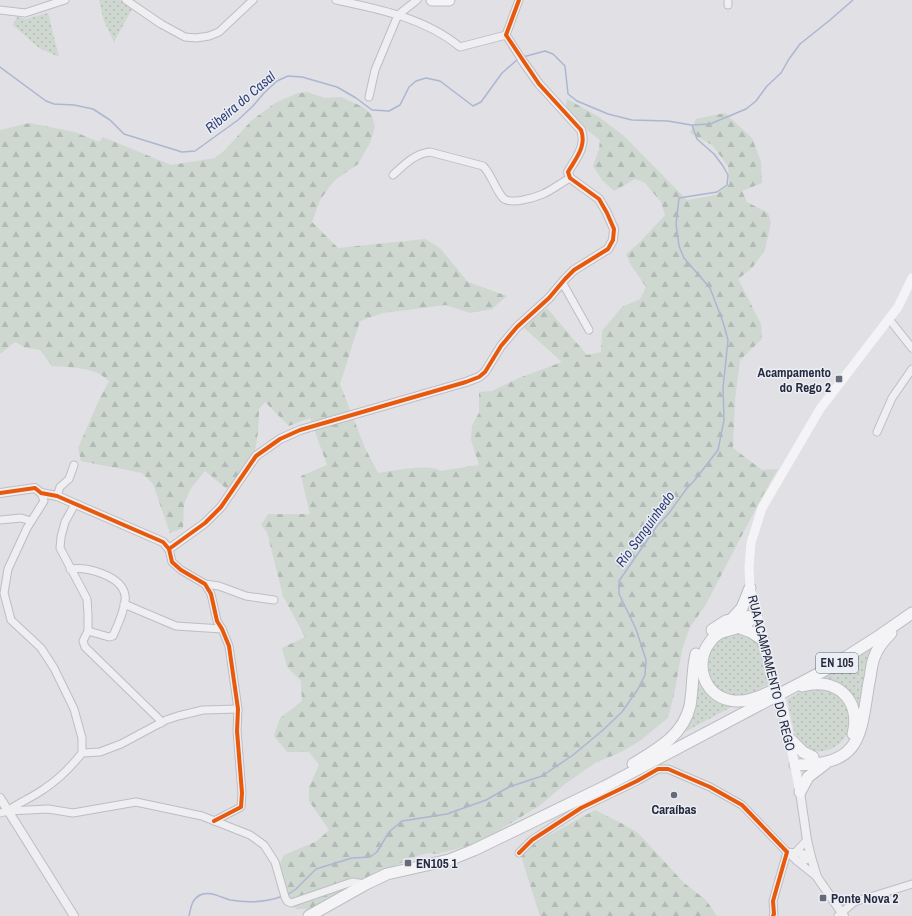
<svg xmlns="http://www.w3.org/2000/svg" width="912" height="916" viewBox="0 0 912 916" font-family="'Archivo Narrow',sans-serif">
  <defs>
    <pattern id="grass-dots" width="8" height="8" patternUnits="userSpaceOnUse"><rect width="8" height="8" fill="#ced8d0"/><path d="M2 2h.1M6 6h.1" fill="none" stroke="#b1bab4" stroke-width="1.8" stroke-linecap="round"/></pattern>
    <pattern id="forest-firs" width="22" height="20" patternUnits="userSpaceOnUse"><rect width="22" height="20" fill="#ced8d0"/><path d="M5 1l3.5 6h-7zM16 11l3.5 6h-7z" fill="#b1bab4"/></pattern>
  </defs>
  <rect width="100%" height="100%" fill="#e0e0e5"/>
  <g fill="url(#grass-dots)">
    <polygon points="99,0 120,0 132,9 114,42 104,21"/>
    <polygon points="48,13 59,57 39,48 13,25 17,17 26,19"/>
    <path d="M741,632l14,9 4,5 10,38c-10,4 -19,11 -29,12 -18,2 -36,-15 -34,-33 0,-4 2,-8 3,-12 1,-6 4,-12 10,-15 6,-3 15,-3 22,-4z"/>
    <polygon points="876,645 859,720 855,703 819,679"/>
    <polygon points="696,671 737,704 679,735"/>
    <path d="M827,688c5,4 11,7 15,11 5,4 6,11 7,17 6,30 -36,50 -52,22 -5,-10 -7,-27 -10,-39l20,-10z"/>
  </g>
  <g fill="url(#forest-firs)">
    <path d="M307,92l18,6 16,-1 22,10 9,8 3,12 -5,16 -12,21 -24,17 -14,19 -8,22 26,26 87,-9 15,9 28,34 39,14 -15,13 -22,4 -24,-8 -63,8 -23,8 -20,63 25,64 13,25c14,-2 53,-10 62,-2l39,-6 -8,-25 1,-15 7,-12v-21l13,-1 27,-13 43,-16 -39,-35 24,-19 40,47 14,-3 1,-21 20,-24 18,-8 6,-12 -15,-22 -5,-11 14,-12 25,-27 -4,-13 -17,-20 -9,-3 -21,12 -12,-11 -9,-14 6,-17 1,-9 -18,-14 -16,-20 1,-7 32,18 25,19 63,64 29,-5 13,-11 -1,-18 -16,-21 -22,-12 6,-14 29,-6 27,25 9,24 1,21 -20,8 5,11 21,11 3,9 -6,28 -13,18 -14,11 23,45 1,15 -22,21 -5,40 -2,48 29,22 16,-1 -15,26 -58,111 -15,21 -8,23 -8,45 -6,23 -10,8 -18,15 -21,12 -24,10 -30,21 -26,22 -46,28 -22,11 -34,9 -9,-1 -14,4 -24,11 -65,35 -16,6h-13c-7,-10 -17,-33 -16,-45 1,-3 3,-7 4,-9l33,-14 12,-11 -20,-29v-14l10,-22 -10,-13h-22l-13,-16 6,-18 22,-17 -1,-20 -14,-14 -5,-19 23,-11 -22,-41 -16,-64 -6,-7 7,-11h42l-9,-38 26,-11 -17,-47 -21,8 -24,-24 -6,7c0,12 -1,33 -5,44 -5,11 -19,26 -27,36l-22,-18 -14,17 -7,16 -1,24 -13,5 -17,-49 -11,-11 -61,-12 -3,-13 21,-48 10,-19c-15,-15 -37,-13 -57,-15l-12,-16 -14,-2 -11,-6 -15,12v-224l29,-7 46,9 24,10 4,-5 68,28 44,-7 10,-8 26,-29 24,-18 23,-10z"/>
    <polygon points="595,810 623,824 638,833 684,883 706,900 717,916 540,916 521,856 535,843"/>
  </g>
  <g fill="none" stroke-linecap="round" stroke-linejoin="round">
    <g stroke="#acb6d2" stroke-width="1.5">
      <polyline points="523,57 545,51 553,54 565,66 568,94 577,101 608,114 632,120 668,121 691,125"/>
      <polyline points="0,67 46,101 54,104 74,105 93,109 110,120 124,134 182,152 195,151 238,120 253,106 264,93 277,81 288,76 302,77 337,87 356,98 372,110 389,111 400,105 409,87 416,81 426,78 440,81 473,106 481,102 502,73 518,59"/>
      <polyline points="287,895 296,889 316,869 352,858 370,857 377,852 389,832 402,821 447,814 486,800 509,787 542,776 573,755 603,730 622,712 638,689 645,675 646,660 636,629 619,594 619,581 657,526 669,513 687,488 694,481 718,450 724,420 723,388 728,340 723,322 710,288 684,258 679,246 676,224 679,198 717,192 727,185 728,175 723,166 714,154 697,139 692,125 710,124 746,109 756,101 767,86 781,73 789,59 800,44 830,20 853,0"/>
      <path d="M189,916c2,-8 2,-16 11,-21 9,-5 22,3 30,5 17,3 37,2 53,-4"/>
    </g>
    <defs>
      <g id="minor">
        <polyline points="126,0 161,24 185,37 196,38 209,36 219,32 253,0"/>
        <path d="M336,0c43,9 89,18 124,47l46,-12"/>
        <polyline points="519,0 506,35 522,60"/>
        <polyline points="728,5 728,0"/>
        <polyline points="0,10 25,13 65,0"/>
        <polyline points="369,97 375,70 398,15 417,0"/>
        <path d="M393,175c12,-11 21,-21 37,-23l53,14c9,9 12,23 20,32 7,7 31,0 40,-4 9,-4 18,-11 27,-16"/>
        <polyline points="562,282 589,330"/>
        <polyline points="889,319 912,348"/>
        <polyline points="877,432 892,398 912,369"/>
        <polyline points="57,496 60,487 69,479 74,465"/>
        <polyline points="75,504 65,522 61,537 60,548 87,599 88,614 88,631 83,641 85,647 159,719 161,723"/>
        <polyline points="0,520 21,518 31,521"/>
        <polyline points="169,549 172,562 181,570 205,584 211,594 217,621 222,629 229,646 238,709 237,731 242,793 241,807 214,821"/>
        <path d="M70,569c17,-2 51,6 55,26 2,11 -8,31 -12,41l-4,1 -21,-6"/>
        <polyline points="205,584 219,586 246,596 274,600"/>
        <polyline points="124,604 176,626 222,629"/>
        <polyline points="82,753 100,752 121,744 166,720 178,716 203,710 238,709"/>
        <path d="M9,810c11,-8 24,-13 35,-21 15,-10 27,-22 38,-36v-15l-8,-29 -20,-41 -13,-20 -30,-28 -7,-27 4,-24 19,-41 17,-27 -3,-8"/>
        <polyline points="0,813 8,811 48,809 73,813 136,802 202,816 250,835 264,845 275,862 285,897 287,901 291,903 352,882 366,884"/>
        <polyline points="787,852 797,861 806,860 811,857"/>
        <polyline points="787,852 805,854 811,857"/>
        <polyline points="519,853 532,840 581,808 637,781 658,769 668,769 710,787 742,805 787,852 773,901 774,914 773,916"/>
        <polyline points="794,854 807,840"/>
        <polyline points="797,861 817,877"/>
        <polyline points="838,916 854,902 912,884"/>
      </g>
      <g id="tertiary">
        <path d="M0,493l35,-5 6,5 16,3 106,46 6,7 36,-26 16,-16 35,-51 24,-17 20,-9 166,-48 13,-5 6,-5 16,-26 16,-19 32,-29 16,-19 9,-9 34,-21 5,-9 1,-11 -7,-16 -8,-14 -29,-21 -2,-6c8,-14 19,-26 13,-42l-42,-46 -17,-24"/>
        <polyline points="800,792 807,840 811,857 817,877 844,916"/>
        <polyline points="0,798 74,916"/>
      </g>
      <g id="primary">
        <polyline points="432,0 449,0"/>
        <path d="M756,615c-5,5 -10,9 -17,12 -12,5 -21,3 -29,15 -16,20 -7,52 19,58 16,4 32,-4 47,-11"/>
        <polyline points="731,620 742,608 750,588"/>
        <polyline points="738,627 751,632 763,640"/>
        <polyline points="712,630 726,621 752,616"/>
        <path d="M802,686c33,-10 60,13 51,48"/>
        <polyline points="790,739 803,752 813,757"/>
        <path d="M633,764c23,-14 50,-28 57,-58 3,-17 2,-35 6,-52"/>
        <path d="M795,765c67,0 65,-28 74,-83 2,-7 2,-17 5,-24 3,-10 10,-18 17,-25"/>
        <polyline points="800,792 808,777 825,764"/>
        <polyline points="309,916 366,884 387,874 449,860 474,850 604,787 829,668 876,638 912,613"/>
      </g>
    </defs>
    <use href="#minor" stroke="#bdbdc3" stroke-width="9"/>
    <use href="#tertiary" stroke="#bdbdc3" stroke-width="10"/>
    <use href="#primary" stroke="#bcbdc3" stroke-width="13"/>
    <use href="#minor" stroke="#efeff2" stroke-width="7"/>
    <use href="#tertiary" stroke="#efeff2" stroke-width="8"/>
    <g stroke="#f4f4f6" stroke-width="9">
      <polyline points="770,664 750,588 749,567 751,543 762,508 820,409 898,307 912,278"/>
      <polyline points="784,712 800,792"/>
    </g>
    <use href="#primary" stroke="#f4f4f6" stroke-width="11"/>
    <polyline stroke="#f4f4f6" stroke-width="9" points="770,664 784,712"/>
    <defs>
      <g id="cycleway">
        <polyline points="0,493 35,488 41,493 57,496 163,542 169,549 172,562 181,570 205,584 211,594 217,621 222,629 229,646 238,709 237,731 242,793 241,807 214,821"/>
        <path d="M169,549l36,-26 16,-16 35,-51 24,-17 20,-9 166,-48 13,-5 6,-5 16,-26 16,-19 32,-29 16,-19 9,-9 34,-21 5,-9 1,-11 -7,-16 -8,-14 -29,-21 -2,-6c8,-14 19,-26 13,-42l-42,-46 -33,-49 13,-35"/>
        <polyline points="519,853 532,840 581,808 637,781 658,769 668,769 710,787 742,805 787,852 773,901 774,914 773,916"/>
      </g>
    </defs>
    <use href="#cycleway" stroke="#eceef5" stroke-width="6"/>
    <use href="#cycleway" stroke="#e8590c" stroke-width="4"/>
  </g>
  <g fill="#676a79" stroke="#eceef5" stroke-width="1.5">
    <rect x="835" y="375" width="8" height="8" rx="2"/>
    <circle cx="674" cy="795" r="4"/>
    <rect x="404" y="859" width="8" height="8" rx="2"/>
    <rect x="819" y="894" width="8" height="8" rx="2"/>
  </g>
  <g text-anchor="middle" stroke-width="3" stroke-linejoin="round" paint-order="stroke">
    <rect fill="#eceef5" stroke="#616576" stroke-width="1" x="816" y="653" width="42" height="20" rx="3"/>
    <g font-size="12" font-weight="bold" fill="#262a3f">
      <text x="837" y="667">EN 105</text>
    </g>
    <g font-size="13" font-weight="bold" fill="#262a3f" stroke="#eceef5" text-anchor="start">
      <text x="831" y="377" text-anchor="end">Acampamento<tspan x="831" dy="15">do Rego 2</tspan></text>
      <text x="674" y="814" text-anchor="middle">Caraíbas</text>
      <text x="416" y="868">EN105 1</text>
      <text x="831" y="903">Ponte Nova 2</text>
    </g>
    <g font-size="13" fill="#262a3f" stroke="#eceef5">
      <text transform="translate(772 673) rotate(76)" y="5">RUA ACAMPAMENTO DO REGO</text>
    </g>
    <g font-size="14" font-style="italic" fill="#2e3f75" stroke="#eceef5">
      <text transform="translate(240 102) rotate(-40)" y="5">Ribeira do Casal</text>
      <text transform="translate(645 529) rotate(-54)" y="5">Rio Sanguinhedo</text>
    </g>
  </g>
</svg>
